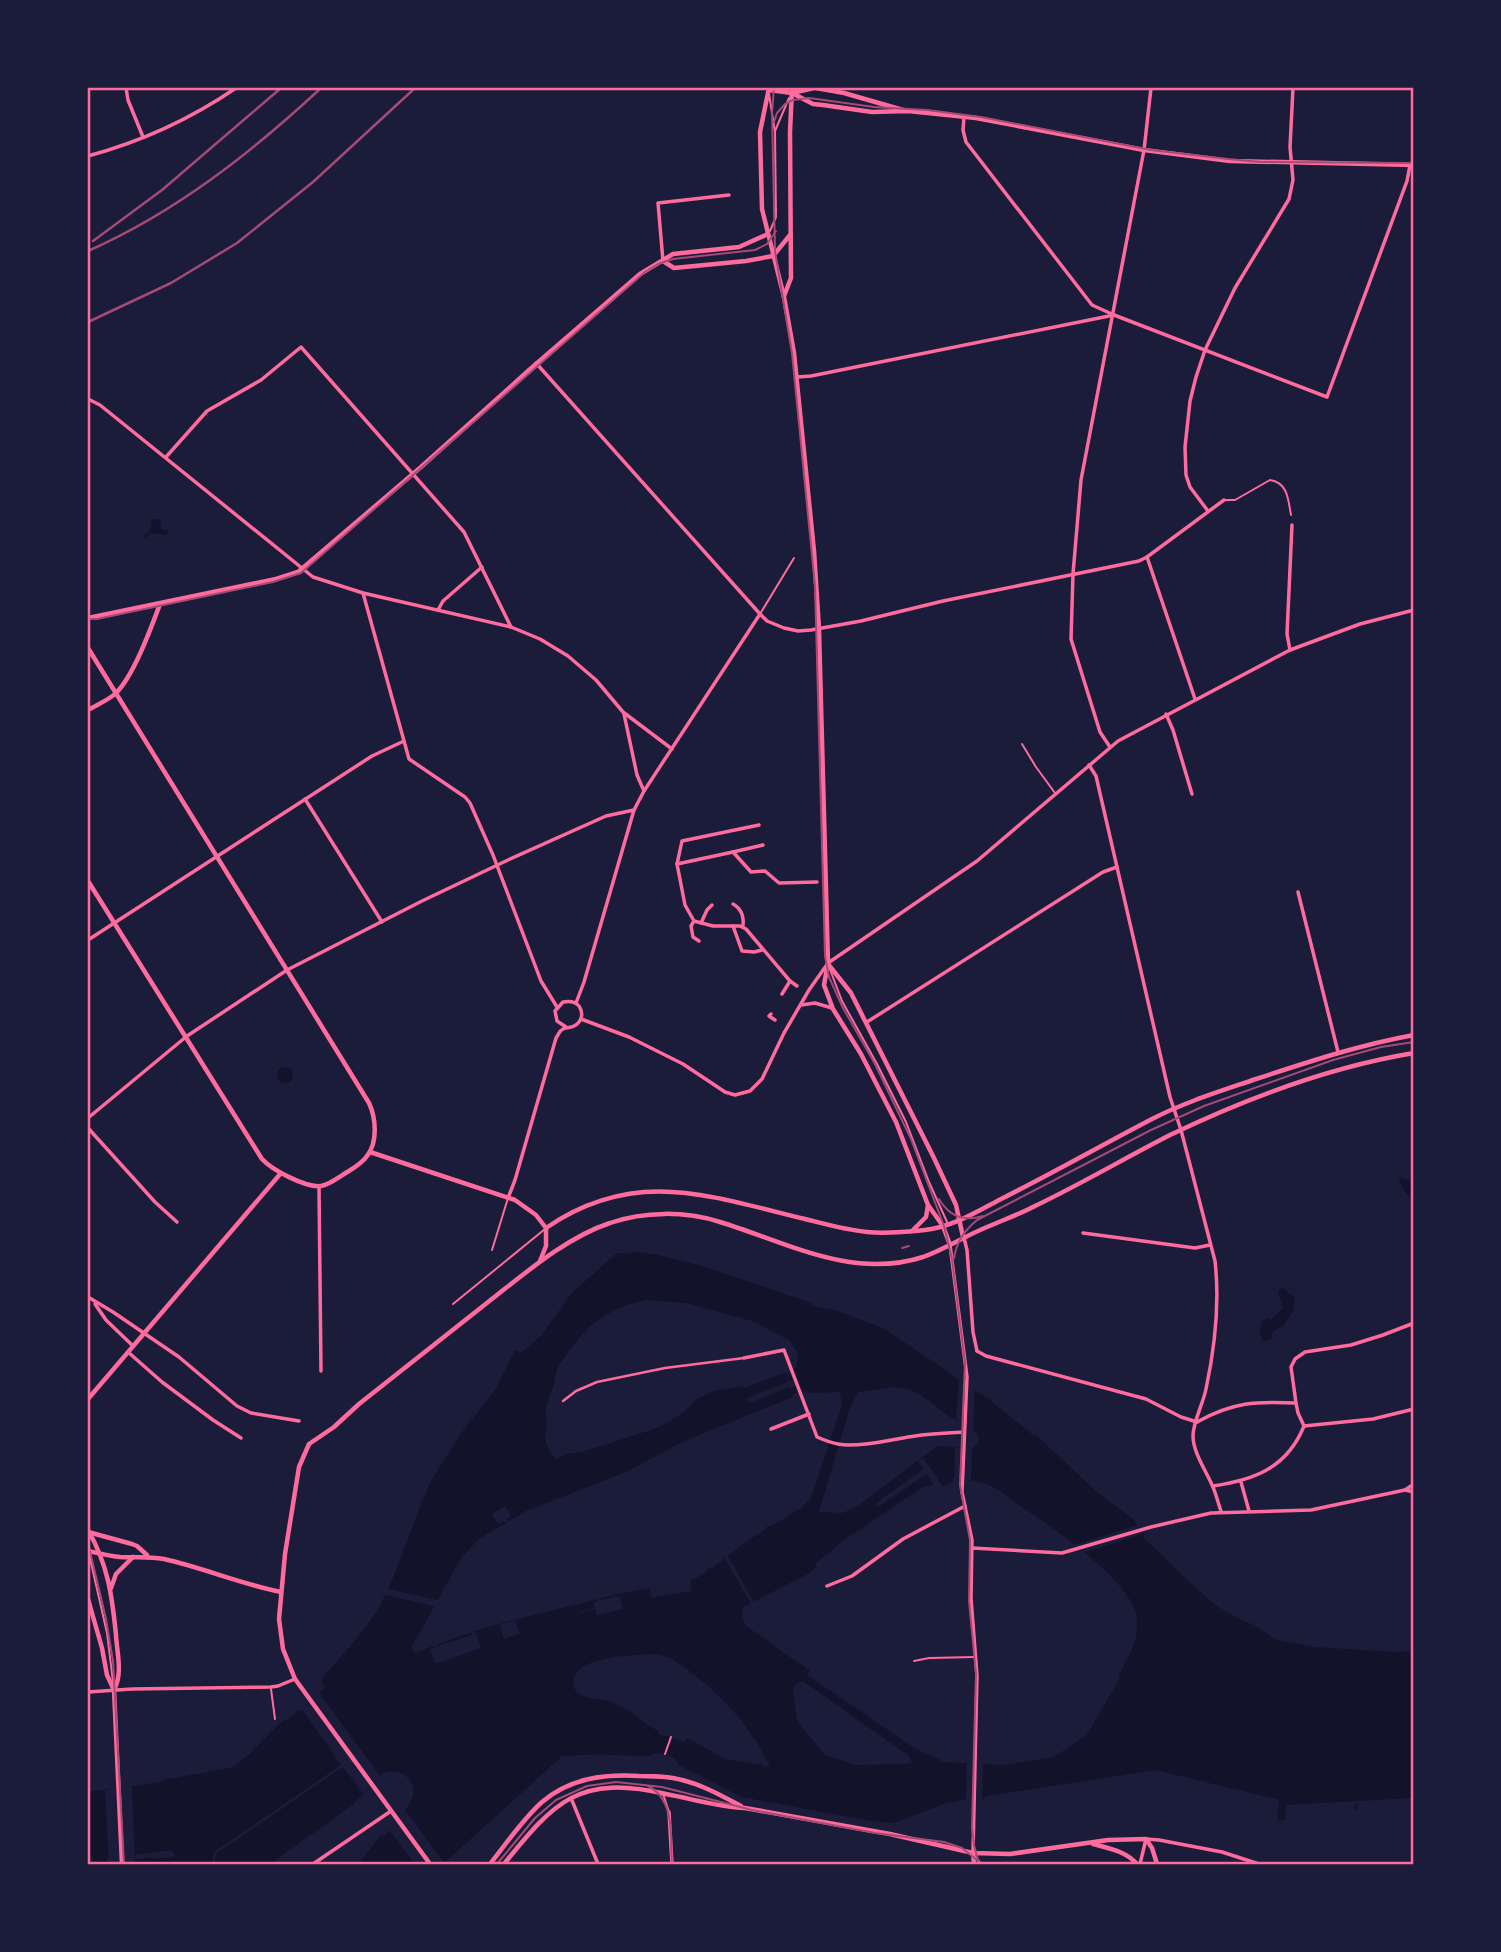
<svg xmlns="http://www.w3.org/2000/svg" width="1501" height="1952" viewBox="0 0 1501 1952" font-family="'Fira Sans',sans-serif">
  <rect width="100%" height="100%" fill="#1b1b3a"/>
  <g fill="#12122b" fill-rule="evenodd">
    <polygon points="152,519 158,519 161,523 161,529 168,531 169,533 165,535 151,533 144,538 144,536 150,531"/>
    <circle cx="285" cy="1075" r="8"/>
    <path d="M1399,1177l14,4v20c-6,-6 -13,-15 -14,-24z"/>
    <path d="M638,1252l21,3 46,12 103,35 9,5 17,3 49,18 108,73 43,35 2,-1 63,59 34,25 11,16 -1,3c26,21 46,47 73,67 10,8 23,13 34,19l1,-1 25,17 38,7 81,5 18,-1v147l-127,7 -1,15 -8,-1 2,-19 -123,-30 -170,26 -4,4 -16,-1 -20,4 -52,20 -23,-2 -129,-24 -63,-32c-5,-11 -17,-13 -28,-11v2l-45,-1 -1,-1 -43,2 -119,108h-85l23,-29 5,-1c12,-15 44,-43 17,-60 -7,-4 -14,-3 -22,0l1,2 -31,30 -81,58h-182v-72l73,-10 1,-2 68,-12c20,-10 37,-34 55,-49l1,2 10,-8v-1l3,-3 1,2 2,-2 23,-21 -3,-5 1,-6 36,-41 19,-26 15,-32 31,-81 7,-16 31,-49 34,-43 19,-39 7,2 19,-16 31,-43 45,-40 10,1zM646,1300l40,3 66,18 37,19 9,13 -1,13 -10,9 -3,-2 -40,15 -1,-2 -29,5 -19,9c-3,9 -32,26 -41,29l-72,23 -16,2 -9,5c-7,-5 -12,-15 -12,-24 0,-3 2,-7 2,-10 -3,-20 -1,-19 6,-37 2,-6 2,-14 5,-21 2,-5 6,-9 9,-13 20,-30 43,-47 79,-54zM787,1380l14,1 -10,8 -1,-2 -41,16 -2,-5 41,-16zM894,1387c26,0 39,20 60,32 7,5 17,10 24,15l1,9 -6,5 -36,-2 -78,59 -16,8 -24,-1 31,-105 8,-15zM807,1391l1,2 32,-1 2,12 -31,94 -10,10 -29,18h-5l-1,3 -20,13 -34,26h-3c-13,17 -45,18 -65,21 -25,4 -49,11 -73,17 -53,12 -105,26 -155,47l-5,-5 50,-90 16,-17 10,-7 39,-23 102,-40 54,-29 111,-45 -1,-3 2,-1zM928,1466l3,5 -53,36 -2,-4zM952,1479c13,1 26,1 37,6 11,5 21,14 31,21 31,20 108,72 116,108 5,22 -6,42 -17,60l1,4 -33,57 -33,22 -50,8 -62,-3 -2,-2 -24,-11 -109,-74 3,-4 -64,-45 -4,-8 1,-11 65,-33 9,-8 -2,-2 30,-25 78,-52 17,-4 2,3 10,-4zM651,1654c8,1 15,2 21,5 27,16 67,53 82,80h1l15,27 -6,1 -1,-2 -38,-6 -38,-21 -2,4 -26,-8 -1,-3c-16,-9 -29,-22 -46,-29 -10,-4 -23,-2 -32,-7 -5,-3 -7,-9 -7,-14 3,-25 60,-26 78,-27zM803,1681l106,75 3,6 -5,2 -51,1 -31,-10 -28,-34 -4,-32 4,-6zM165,1851h7l3,4 -1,2 -20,2 -2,-2 -43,6 -3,-2 2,-3z"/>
    <polygon points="1282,1287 1295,1298 1293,1311 1283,1326 1280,1327 1271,1333 1272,1339 1263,1341 1260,1334 1261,1322 1267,1318 1271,1320 1283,1308 1278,1292"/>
  </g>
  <g fill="#1b1b3a">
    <polygon points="959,1376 975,1386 973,1431 956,1420"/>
    <polygon points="955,1447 972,1448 971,1480 954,1479"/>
    <polygon points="923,1458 932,1470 942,1486 934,1485 918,1461"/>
    <polygon points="505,1506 511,1516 507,1519 508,1521 506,1523 504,1521 498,1524 492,1514"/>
    <polygon points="1138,1525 1143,1534 1083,1553 1073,1545"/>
    <polygon points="726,1552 755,1604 752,1606 723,1555"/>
    <polygon points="690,1580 692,1591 651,1598 650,1588"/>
    <polygon points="384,1588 437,1600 441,1600 437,1607 382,1594"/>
    <polygon points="613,1594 615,1597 619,1596 623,1609 597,1615 595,1609 580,1613 579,1612 595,1608 594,1602 599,1600 599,1598 601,1600 613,1597"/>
    <polygon points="513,1618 514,1618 520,1634 504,1639 499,1622 502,1624 513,1621"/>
    <polygon points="472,1628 474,1634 476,1633 481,1648 435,1664 430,1649 434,1647 433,1644 436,1643 437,1646 472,1635 470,1629"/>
    <polygon points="319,1693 381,1777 363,1794 343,1767 217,1853 214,1864 212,1864 214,1852 341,1765 302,1709"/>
    <polygon points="967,1760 983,1761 982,1802 966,1801"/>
    <polygon points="132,1786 135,1864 109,1864 105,1790"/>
    <polygon points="406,1811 445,1864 415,1864 389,1830"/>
  </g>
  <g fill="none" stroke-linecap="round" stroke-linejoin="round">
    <polyline stroke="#12122b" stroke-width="2.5" points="1355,1809 1357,1804"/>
    <g stroke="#ff6b9d" stroke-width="2">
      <polyline points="769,94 775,132 776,217 770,231"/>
      <polyline points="775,131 789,98"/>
      <path d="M1225,500h10l35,-20c18,3 18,19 21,35"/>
      <polyline points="760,614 794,558"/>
      <polyline points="1022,744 1036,767 1055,793"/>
      <polyline points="829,967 842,1001 877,1064 906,1122 929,1182 947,1222"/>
      <polyline points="492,1250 508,1198"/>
      <polyline points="453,1304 545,1229"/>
      <polyline points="88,1548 89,1537"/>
      <polyline points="89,1554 107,1633 113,1682"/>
      <polyline points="914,1661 929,1658 975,1657"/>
      <polyline points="271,1689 275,1719"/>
      <polyline points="665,1754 671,1737"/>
      <polyline points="663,1794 669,1812"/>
      <polyline points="976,1857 981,1864"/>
    </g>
    <polyline stroke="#ff6b9d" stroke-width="2.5" points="563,1401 576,1391 597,1382 665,1368 744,1358"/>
    <g stroke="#ff6b9d" stroke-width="3.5">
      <polyline points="126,88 128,100 143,137"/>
      <polyline points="964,117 963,130 966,142 1092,305 1114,315 1327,397 1407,181 1410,165"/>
      <path d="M88,156c52,-14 104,-38 148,-68"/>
      <polyline points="663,261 658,203 729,195"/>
      <polyline points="536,363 760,614 767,621 784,628 798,631 811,630 861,621 943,601 1139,561 1147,557 1224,500"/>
      <polyline points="797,377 811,376 1114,315"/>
      <polyline points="88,399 100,405 313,577 363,593 511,627 540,639 568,656 596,680 623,712 672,749"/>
      <polyline points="166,457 207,411 261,380 301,347 464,532 511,627"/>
      <polyline points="1208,511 1190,487 1186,475 1185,447 1190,401 1196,377 1205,350 1235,288 1289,199 1293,180 1290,147 1293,88"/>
      <polyline points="1147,557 1195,699"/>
      <polyline points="363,593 409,759 465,797 470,803 493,855 541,981 557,1007"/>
      <polyline points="438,610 443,601 482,567"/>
      <polyline points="1290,650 1287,634 1292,525"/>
      <polyline points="624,714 637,775 644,791"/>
      <polyline points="1166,714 1173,730 1192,794"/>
      <polyline points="1110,747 1100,732 1071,639 1073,574 1081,480 1144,150 1151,88"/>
      <path d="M1089,765l7,11 74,321 11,33 34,131c5,44 0,86 -9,128 -3,15 -13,33 -13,47 0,16 13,35 19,49 4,8 6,18 9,26"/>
      <polyline points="305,799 382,922"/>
      <polyline points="759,825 682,841 677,864 733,852 751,872 765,871 779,883 817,882"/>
      <polyline points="733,852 763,845"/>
      <polyline points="677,864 685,905 694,921 713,926 740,926 746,929 790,981 782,994"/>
      <polyline points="1298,892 1338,1052"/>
      <path d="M733,904c9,5 11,13 10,22"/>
      <polyline points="694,921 691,926 693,937 699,941"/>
      <polyline points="701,923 707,910 712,905"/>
      <polyline points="733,926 742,951 754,952 762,950"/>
      <polyline points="88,940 372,756 404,741"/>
      <polyline points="790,981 797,986"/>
      <polyline points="576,1003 584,982 634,810 644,791 760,614"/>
      <polyline points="801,1005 815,1003 832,1008"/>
      <polyline points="771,1014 769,1016 775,1020"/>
      <polyline points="581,1019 629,1037 683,1064 725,1092 735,1095 750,1091 762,1079 784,1033 809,990 828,963 977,861 1118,741 1290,650 1360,624 1414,610"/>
      <polyline points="867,1022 1103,872 1117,867"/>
      <polyline points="88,1118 187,1036 287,970 422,901 508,860 606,816 634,810"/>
      <polyline points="88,1128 155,1202 177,1222"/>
      <polyline points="319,1186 321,1371"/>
      <path d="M508,1198l7,-18 41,-142c3,-4 3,-7 7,-9 4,-2 8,-1 11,-3 8,-4 10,-13 5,-20 -4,-5 -10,-5 -16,-4l-8,9 2,10 9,6"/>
      <polyline points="1083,1233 1195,1248 1210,1245"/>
      <polyline points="964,1238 967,1250 973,1332 977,1351"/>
      <polyline points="950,1245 967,1377 962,1492 972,1540 971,1598 977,1676 973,1852"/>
      <polyline points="88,1297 113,1312 179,1357 237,1406 251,1413 299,1421"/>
      <polyline points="95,1304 106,1320 133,1346"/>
      <polyline points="977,1351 986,1356 1146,1399 1181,1417 1197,1422"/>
      <polyline points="128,1352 162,1382 213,1420 241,1438"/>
      <path d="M744,1358l40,-8 33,87c7,3 14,6 21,7 20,4 56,-5 77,-8 16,-3 33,-3 49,-4"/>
      <path d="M1197,1422c36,-20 59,-21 99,-19"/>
      <polyline points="1304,1426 1298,1413 1296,1403 1291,1367 1295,1359 1305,1352 1351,1345 1383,1335 1414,1323"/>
      <polyline points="1304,1426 1373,1419 1414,1409"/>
      <polyline points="771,1429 809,1414"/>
      <polyline points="1241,1482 1249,1511"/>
      <path d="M1213,1486c41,-6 74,-18 91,-60"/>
      <polyline points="1405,1490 1414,1492"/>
      <polyline points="972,1548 1062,1553 1151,1527 1211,1513 1311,1510 1405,1490 1414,1484"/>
      <polyline points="827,1586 852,1576 903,1539 965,1506"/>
      <polyline points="88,1692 132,1689 271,1687 278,1686 295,1679"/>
      <polyline points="571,1798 598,1864"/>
      <polyline points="669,1812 672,1864"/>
      <polyline points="313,1864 391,1811"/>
      <polyline points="1140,1864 1146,1839 1159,1840 1222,1852 1259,1864"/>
    </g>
    <g stroke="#ff6b9d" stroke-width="4.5">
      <polyline points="769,88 760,132 762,209 784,297 794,353 814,551 819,629 828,963 824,985 833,1009 861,1054 896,1122 928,1205 943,1226 950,1245"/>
      <polyline points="816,88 844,93 903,110"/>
      <polyline points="769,90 792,93 814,88"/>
      <polyline points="792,93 813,104 823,105 872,112 908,111 976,118 1144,150 1230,161 1414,165"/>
      <polyline points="663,261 674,268 746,261 773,256 790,235"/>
      <polyline points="784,296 791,278 790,132 792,88"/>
      <polyline points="88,618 276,579 298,572 421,467 528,371 640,274 673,254 739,247 768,234"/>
      <path d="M88,648l281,455c7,15 9,39 -2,53 -6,9 -17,14 -26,20 -6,4 -13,9 -20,10 -15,2 -49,-16 -59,-27l-174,-278"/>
      <path d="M88,710c8,-5 21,-10 28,-17 18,-18 35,-65 44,-89"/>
      <polyline points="828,964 851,993 933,1156 956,1205 963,1237"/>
      <polyline points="370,1152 515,1200 536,1215 546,1228"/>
      <path d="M546,1228c89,-61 163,-32 259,-9 20,5 41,11 62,13 19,2 39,0 58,-2 28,-3 53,-19 78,-32 50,-25 99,-53 149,-79 33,-17 69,-28 104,-40 52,-17 103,-34 158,-44"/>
      <polyline points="913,1230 926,1217 928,1205"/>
      <polyline points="540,1261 546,1246 546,1228"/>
      <polyline points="88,1399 281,1173"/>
      <path d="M88,1530c20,35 24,65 28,105 1,19 7,38 -2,55"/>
      <polyline points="88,1532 132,1544 137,1546 147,1555"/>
      <path d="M88,1551c10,2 21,5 32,6 17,1 26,-1 44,2 40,9 77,25 117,33"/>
      <polyline points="111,1588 116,1574 133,1557"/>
      <polyline points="88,1599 102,1648 107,1675 114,1690 122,1864"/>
      <path d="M1093,1844c18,5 32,7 44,20"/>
      <polyline points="973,1853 974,1864"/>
      <path d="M430,1864l-135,-185 -12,-30 -4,-30 6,-65 14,-87 10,-23 25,-17 25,-23c46,-36 92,-73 138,-109 33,-26 73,-59 113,-72 34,-12 75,-12 110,-1 66,20 132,58 203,35 22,-8 42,-21 64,-30 16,-7 33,-13 48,-21 46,-22 90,-48 135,-71 77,-37 159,-68 244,-82"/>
      <path d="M490,1864c17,-21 32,-44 52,-62 28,-24 62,-28 97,-26 14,0 29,0 43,4 21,5 40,16 59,26"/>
      <path d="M504,1864c51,-63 75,-90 162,-70 27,5 52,13 79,14l145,26 83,19 37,1 98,-14 38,-1 6,9 5,16"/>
    </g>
    <g stroke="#a44b75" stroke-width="2">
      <polyline points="774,88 772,113 775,251 792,353 815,586 825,956 829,977 843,1008 875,1064 911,1139 944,1226 952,1259 965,1363 960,1485 970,1540 969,1601 976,1674 972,1827 974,1845 979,1864"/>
      <polyline points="774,122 777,113 785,104 793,100 809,98 874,107 927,110 981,117 1151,150 1228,159 1261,162 1414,163"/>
      <polyline points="88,619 97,619 273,582 301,573 645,272 658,264 673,259 755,250 767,244 776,231"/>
      <path d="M939,1199c10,17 25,23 44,17"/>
      <polyline points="902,1248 909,1246"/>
      <path d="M954,1258c3,-17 10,-27 23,-38l174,-90 53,-24 129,-46 48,-13 33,-5"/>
      <polyline points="88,1543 106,1619 113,1661 124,1864"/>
      <path d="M648,1786c28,14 22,52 24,78"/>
      <polyline points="497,1864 535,1818 556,1800 587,1786 616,1782 662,1787 752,1810 875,1833 944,1842 962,1848 978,1861"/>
    </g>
    <g stroke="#a44b75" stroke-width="2.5">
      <polyline points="93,241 162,190 281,88"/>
      <path d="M88,251c88,-39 163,-98 233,-163"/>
      <polyline points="88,322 171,283 237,243 313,182 415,88"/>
    </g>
  </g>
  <rect width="1501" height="1952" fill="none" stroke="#1b1b3a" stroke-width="178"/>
  <rect x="89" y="89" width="1323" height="1774" fill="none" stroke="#ff6b9d" stroke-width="2.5"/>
</svg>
